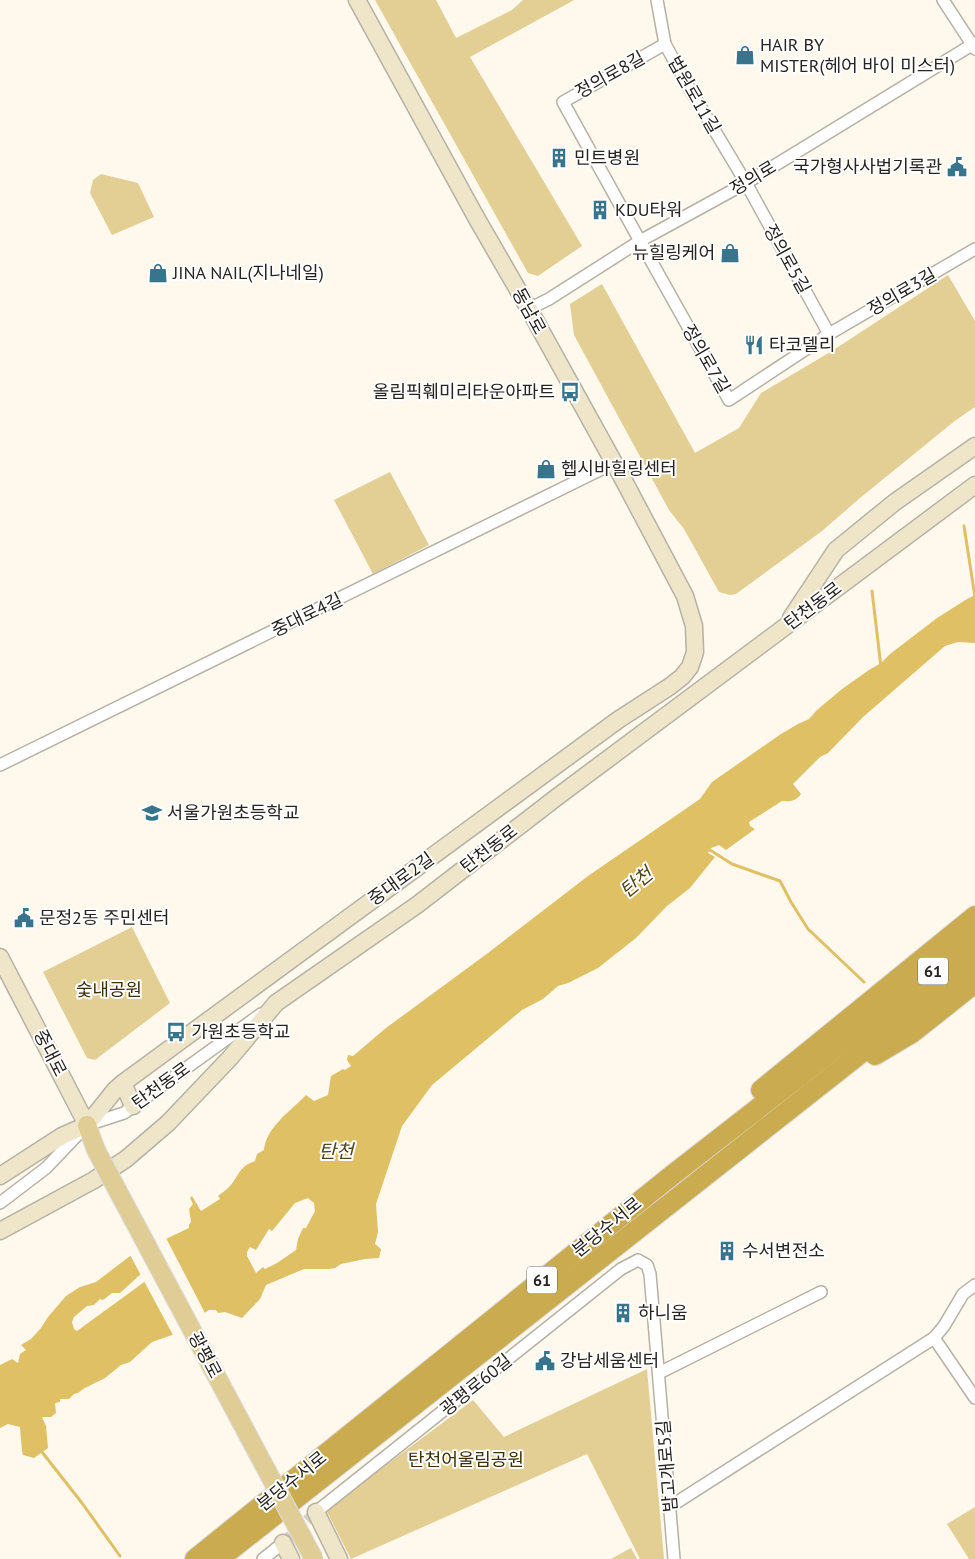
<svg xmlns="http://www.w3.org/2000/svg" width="975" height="1559" viewBox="0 0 975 1559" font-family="'PT Sans','Noto Sans KR',sans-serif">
  <rect width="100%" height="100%" fill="#fef9ec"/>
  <g fill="#e3ce94">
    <polygon points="375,0 436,0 456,38 512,10 523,0 574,0 470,57 582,246 538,276 528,273"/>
    <polygon points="101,174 138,183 154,217 112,235 90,193 93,180"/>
    <polygon points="948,275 975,321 975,407 956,420 860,498 822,531 736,594 730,595 719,592 684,529 669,510 574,335 570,304 602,284 695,453 739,428 761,393 832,351"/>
    <polygon points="390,472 429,545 373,574 334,500"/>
    <polygon points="132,927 170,1003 95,1060 87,1058 43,972"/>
    <polygon points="647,1369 664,1559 640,1559 587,1454 351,1559 326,1510 473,1400 504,1437"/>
    <polygon points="975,1507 975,1559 969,1559 947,1524"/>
    <polygon points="631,1548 637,1559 611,1559"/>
  </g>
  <path fill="#e0c065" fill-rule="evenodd" d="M975,595v48l-17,-1 -13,4 -82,71 -35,36 -8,4 -27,27 8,10c-5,7 -11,8 -19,7l-33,21 1,4 5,3 -29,21 -7,-5 -8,3 -3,5 7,4 -25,31 -23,18 -31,32 -38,30 -30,15 -10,3 -15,13 -21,11 -90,75 -30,41 -26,78 2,28 -3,12 6,5 -2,9 -14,1 -24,5 -6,4 -6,1h-25l-38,16 -6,14 -18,19 -17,-6 -7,1 -2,-3h-7l-37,25 -20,7 -22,20 -9,3 -16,13 -22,11 -5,4 -4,1 -5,5h-9v3l-5,1 1,10 -5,4h-9l4,9 2,22 -14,10 -11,-3 -1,-4 -2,-24 -12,-3 -8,4v-63l12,-6 6,4 2,-9 6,-4 -5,-5 10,-6 10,-11 7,-11 18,-21 14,-9 16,-5 34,-26 59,-28v-3l2,-3 -2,-13 4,-5 -3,-6 2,-2 9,15 19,-12 -2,-3c3,-3 9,-6 12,-10 10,-11 8,-19 25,-25l2,-7 7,-4c2,-23 27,-39 42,-55l8,6 14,-6 3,-19 12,-7 2,1 6,-4 -4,-6 1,-5 5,1 33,-28 102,-75 100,-77 112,-77 12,-17 69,-48 17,-10 11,-5 8,-9 25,-21 27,-19 12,-7 9,-9 47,-36 30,-19zM308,1198l6,5 1,8 -9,17h-3l-5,11 -2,11 -19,13 -12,6 -2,-2 -7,6 -9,-17v-4l3,-5 6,3 13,-21 3,2 23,-28zM142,1273l5,7 -70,51 -3,-2 -2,-7 2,-5 13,-11 7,-1 6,-6 3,1 9,-7h8z"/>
  <polygon fill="#fef9ec" points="165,1236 206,1315 174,1337 129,1253"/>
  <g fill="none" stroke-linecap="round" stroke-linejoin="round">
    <g stroke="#e0c065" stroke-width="3">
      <polyline points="964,526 975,597"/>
      <polyline points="872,591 881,667"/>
      <polyline points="710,850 732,864 780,881 791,902 808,929 864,982"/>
      <polyline points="42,1452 82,1503 120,1556"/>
    </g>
    <polyline stroke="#d3cfc3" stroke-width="11" stroke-dasharray="11 5.5" stroke-linecap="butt" points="283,1543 316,1512"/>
    <defs>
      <g id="street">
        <polyline points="657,0 665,44 688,86 746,183 829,334"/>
        <polyline points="943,0 975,49"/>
        <polyline points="665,44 563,102 640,241 729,400 829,334 975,249"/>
        <polyline points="529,309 549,299 640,241 746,183 975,43"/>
        <polyline points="0,765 614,463"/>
        <polyline points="0,1203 46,1168 87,1125 124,1113 261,1014"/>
        <polyline points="975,1285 963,1294 944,1326 934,1338 975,1398"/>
        <polyline points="659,1373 821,1292"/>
        <polyline points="671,1506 934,1338"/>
        <polyline points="316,1512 621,1269 638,1260 647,1265 650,1274 674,1559"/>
        <polyline points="263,1559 283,1543"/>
      </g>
      <g id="secondary">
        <polyline points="791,618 836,550 895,502 975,446"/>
        <polyline points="0,957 87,1125"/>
        <polyline points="123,1083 133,1106"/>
        <polyline points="0,1176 62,1136 87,1125 115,1090 123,1083 618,720 669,687 682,677 690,667 695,652 694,626 685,596 623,479 529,309 477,219 357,0"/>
        <polyline points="0,1231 94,1180 126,1159 168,1123 230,1058 276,1003 417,905 557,797 975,485"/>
        <polyline points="316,1512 339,1559"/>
        <polyline points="283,1543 291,1559"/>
      </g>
      <polyline id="primary" points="87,1125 96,1150"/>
      <g id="highway">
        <polyline points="875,1055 912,1033 975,983"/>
        <polyline points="761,1090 975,916"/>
        <polyline points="195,1559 671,1176 891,1005 975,937"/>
        <polyline points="219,1559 903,1020 975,960"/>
      </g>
    </defs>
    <use href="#street" stroke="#b6b1a5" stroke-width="14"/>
    <use href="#secondary" stroke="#b6b1a5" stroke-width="19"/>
    <use href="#primary" stroke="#dcdcdb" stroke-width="20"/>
    <use href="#highway" stroke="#dcdcdb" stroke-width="22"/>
    <use href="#street" stroke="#fff" stroke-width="11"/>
    <use href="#secondary" stroke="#efe6ca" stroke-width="16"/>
    <use href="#primary" stroke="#e0cd95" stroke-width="18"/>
    <use href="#highway" stroke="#cbab4f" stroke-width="20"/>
    <defs>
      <polyline id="primary-bridge" points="96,1150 314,1559"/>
    </defs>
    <use href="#primary-bridge" stroke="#dcdcdb" stroke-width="20" stroke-linecap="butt"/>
    <use href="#primary-bridge" stroke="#e0cd95" stroke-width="18"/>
  </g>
  <defs>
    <symbol id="shop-bare" viewBox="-9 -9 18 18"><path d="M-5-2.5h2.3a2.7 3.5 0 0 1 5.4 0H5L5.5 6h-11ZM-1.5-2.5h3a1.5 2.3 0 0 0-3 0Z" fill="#38748b" stroke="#fff" stroke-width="2.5" paint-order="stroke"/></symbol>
    <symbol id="building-bare" viewBox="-9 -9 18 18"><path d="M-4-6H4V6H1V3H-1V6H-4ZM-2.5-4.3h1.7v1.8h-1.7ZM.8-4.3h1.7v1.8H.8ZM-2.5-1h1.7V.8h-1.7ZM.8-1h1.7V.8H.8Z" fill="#38748b" stroke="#fff" stroke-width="2.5" paint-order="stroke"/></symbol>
    <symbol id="civic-bare" viewBox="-9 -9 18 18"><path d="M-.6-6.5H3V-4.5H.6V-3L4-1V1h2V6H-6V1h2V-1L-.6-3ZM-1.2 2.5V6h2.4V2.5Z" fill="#38748b" stroke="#fff" stroke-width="2.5" paint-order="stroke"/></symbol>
    <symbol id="restaurant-bare" viewBox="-9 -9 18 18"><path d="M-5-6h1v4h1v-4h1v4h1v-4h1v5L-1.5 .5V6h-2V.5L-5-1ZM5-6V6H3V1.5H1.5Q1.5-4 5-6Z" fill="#38748b" stroke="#fff" stroke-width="2.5" paint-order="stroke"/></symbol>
    <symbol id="bus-bare" viewBox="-9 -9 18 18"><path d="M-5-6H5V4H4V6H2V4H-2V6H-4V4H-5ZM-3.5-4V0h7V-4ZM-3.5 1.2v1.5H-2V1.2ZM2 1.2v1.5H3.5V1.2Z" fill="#38748b" stroke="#fff" stroke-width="2.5" paint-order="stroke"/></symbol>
    <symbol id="school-bare" viewBox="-9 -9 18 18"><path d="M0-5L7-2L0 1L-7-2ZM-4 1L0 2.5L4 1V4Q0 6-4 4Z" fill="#38748b" stroke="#fff" stroke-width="2.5" paint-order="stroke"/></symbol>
  </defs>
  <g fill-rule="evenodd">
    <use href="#shop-bare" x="731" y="41" width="28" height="28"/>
    <use href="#building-bare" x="545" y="144" width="28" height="28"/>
    <use href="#civic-bare" x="943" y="153" width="28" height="28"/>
    <use href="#building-bare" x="586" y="196" width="28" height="28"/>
    <use href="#shop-bare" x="716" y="239" width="28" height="28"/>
    <use href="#shop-bare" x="144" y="259" width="28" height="28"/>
    <use href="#restaurant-bare" x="740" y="331" width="28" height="28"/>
    <use href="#bus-bare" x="556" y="378" width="28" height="28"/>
    <use href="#shop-bare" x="532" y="455" width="28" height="28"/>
    <use href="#school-bare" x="138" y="799" width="28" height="28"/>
    <use href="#civic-bare" x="10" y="904" width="28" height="28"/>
    <use href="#bus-bare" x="162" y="1018" width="28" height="28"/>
    <use href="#building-bare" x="713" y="1237" width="28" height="28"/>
    <use href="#building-bare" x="609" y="1299" width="28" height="28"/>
    <use href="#civic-bare" x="531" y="1347" width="28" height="28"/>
  </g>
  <g text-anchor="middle" stroke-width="4" stroke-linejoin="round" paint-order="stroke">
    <g fill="#fff" stroke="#686663" stroke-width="1">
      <rect x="918" y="957.5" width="30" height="27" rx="4"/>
      <rect x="527" y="1266.5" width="30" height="27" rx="4"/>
    </g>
    <g font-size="16" font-weight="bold" fill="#272520">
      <text x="933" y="977">61</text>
      <text x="542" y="1286">61</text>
    </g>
    <g font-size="18" fill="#272520" stroke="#fff" text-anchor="start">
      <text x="760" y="51">HAIR BY<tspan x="760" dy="21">MISTER(헤어 바이 미스터)</tspan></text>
      <text x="574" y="164">민트병원</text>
      <text x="942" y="173" text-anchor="end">국가형사사법기록관</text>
      <text x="615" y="216">KDU타워</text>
      <text x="715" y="259" text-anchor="end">뉴힐링케어</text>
      <text x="173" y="279">JINA NAIL(지나네일)</text>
      <text x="769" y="351">타코델리</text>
      <text x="555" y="398" text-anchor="end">올림픽훼미리타운아파트</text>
      <text x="561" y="475">헵시바힐링센터</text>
      <text x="167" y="819">서울가원초등학교</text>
      <text x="39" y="924">문정2동 주민센터</text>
      <text x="191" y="1038">가원초등학교</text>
      <text x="742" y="1257">수서변전소</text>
      <text x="638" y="1319">하니움</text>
      <text x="560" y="1367">강남세움센터</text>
    </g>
    <g font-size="18" fill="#272520" stroke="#fff">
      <text transform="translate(610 75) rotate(-29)" y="6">정의로8길</text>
      <text transform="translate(694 95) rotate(60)" y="6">법원로11길</text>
      <text transform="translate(753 178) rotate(-31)" y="6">정의로</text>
      <text transform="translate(787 259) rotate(61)" y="6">정의로5길</text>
      <text transform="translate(902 292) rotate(-30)" y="6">정의로3길</text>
      <text transform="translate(529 311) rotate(61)" y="6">동남로</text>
      <text transform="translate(706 359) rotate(60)" y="6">정의로7길</text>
      <text transform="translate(813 606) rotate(-37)" y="6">탄천동로</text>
      <text transform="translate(307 615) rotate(-26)" y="6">중대로4길</text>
      <text transform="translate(489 849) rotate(-38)" y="6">탄천동로</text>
      <text transform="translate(401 879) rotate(-36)" y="6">중대로2길</text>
      <text transform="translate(50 1053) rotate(63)" y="6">중대로</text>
      <text transform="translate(161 1086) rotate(-36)" y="6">탄천동로</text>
      <text transform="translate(607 1227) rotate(-39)" y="6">분당수서로</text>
      <text transform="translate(205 1355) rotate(62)" y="6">광평로</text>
      <text transform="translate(476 1385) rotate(-39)" y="6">광평로60길</text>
      <text transform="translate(667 1466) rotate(-95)" y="6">밤고개로5길</text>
      <text transform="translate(292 1481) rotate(-39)" y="6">분당수서로</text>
    </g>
    <g font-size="18" fill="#3c2f06" stroke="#fff">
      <text x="109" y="996">숯내공원</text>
      <text x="466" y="1466">탄천어울림공원</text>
    </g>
    <g font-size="19" font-style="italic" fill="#52451e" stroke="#fff">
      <text transform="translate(636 882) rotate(-39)" y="7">탄천</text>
      <text x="336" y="1158">탄천</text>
    </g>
  </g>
</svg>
